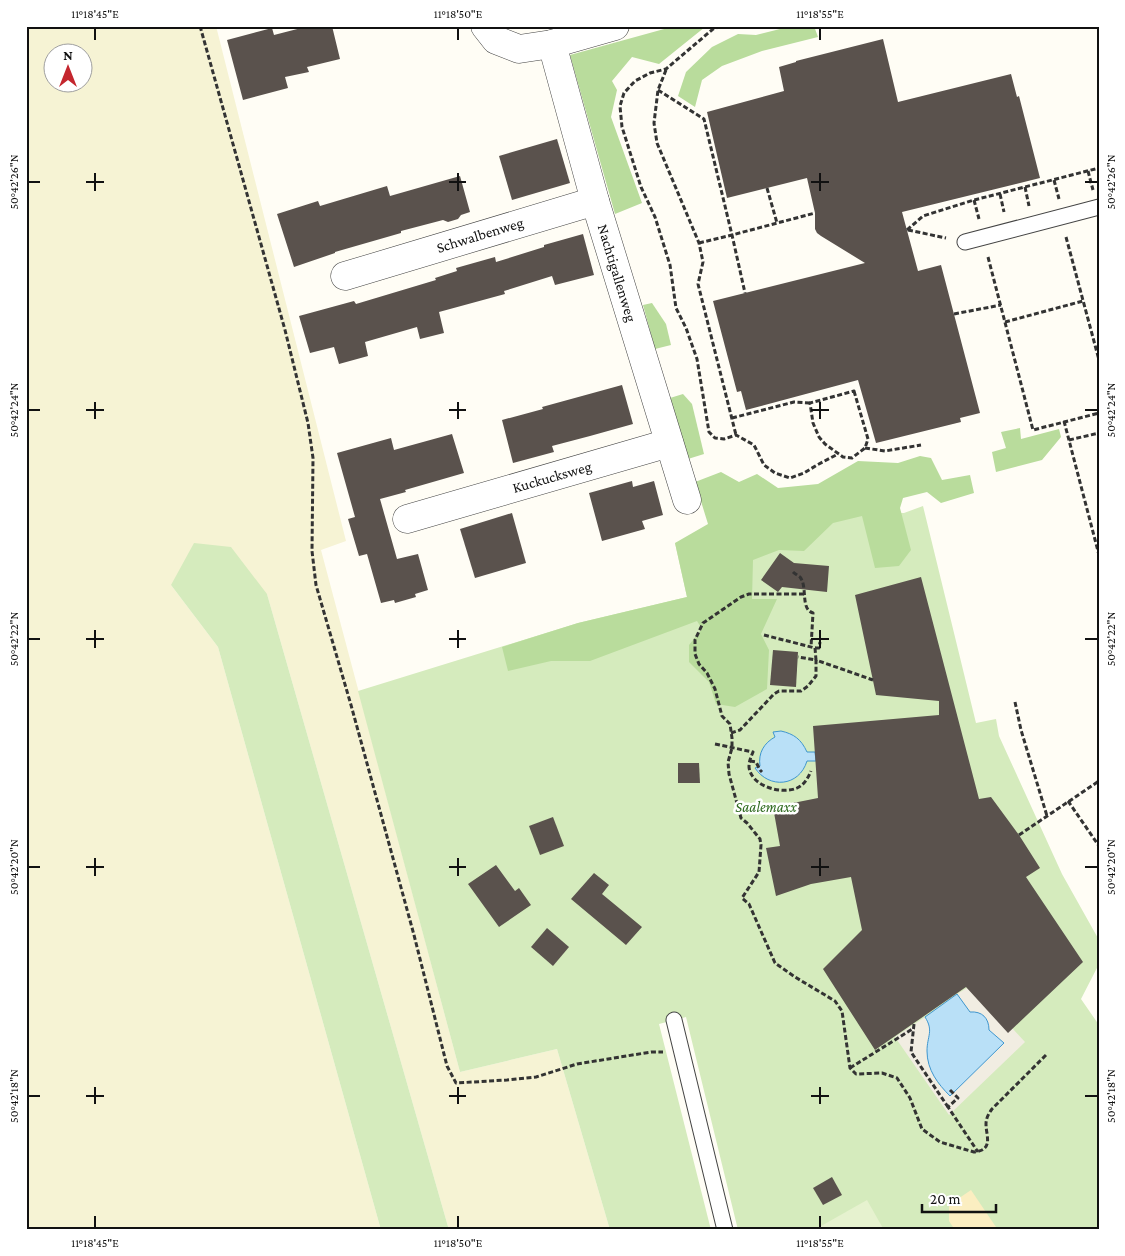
<svg xmlns="http://www.w3.org/2000/svg" width="1125" height="1256" viewBox="0 0 1125 1256" font-family="'Crimson Pro',serif">
  <rect width="100%" height="100%" fill="#fffdf5"/>
  <path fill="#f6f3d4" fill-rule="evenodd" d="M26,26h190l130,515 -25,9 139,522 97,-23 53,181h-161l-182,-636 -96,-9 47,62 163,583h-355v-644l2,-8 -2,-19zM52,52h30v30h-30z"/>
  <g fill="#d5ebbd">
    <polygon points="923,506 976,723 996,719 999,736 1062,874 1099,940 1099,964 1081,999 1099,1025 1099,1230 738,1230 686,1017 659,1024 711,1230 610,1230 557,1049 460,1072 358,691 578,623 687,597 675,543 822,511 904,513"/>
    <polygon points="194,543 231,547 267,594 449,1230 381,1230 218,647 171,585"/>
  </g>
  <g fill="#b9dc9c">
    <polygon points="675,26 705,27 659,64 632,57 612,81 617,90 611,117 642,203 615,214 570,55"/>
    <polygon points="792,26 814,26 818,37 762,51 722,66 702,80 695,107 678,96 686,72 712,47 738,34 756,35"/>
    <polygon points="652,303 666,324 671,345 655,349 643,305"/>
    <polygon points="683,394 692,404 704,454 688,459 670,398"/>
    <polygon points="1020,428 1021,439 1059,429 1061,437 1042,460 996,472 992,452 1006,448 1001,432"/>
    <polygon points="920,456 931,458 942,480 970,475 974,493 941,503 927,492 903,498 900,508 911,550 899,566 875,568 862,516 833,523 804,551 779,550 753,560 752,599 777,599 761,634 769,650 767,689 735,707 716,704 709,682 689,662 689,645 702,629 697,621 590,661 551,661 508,671 502,647 578,623 687,597 675,543 708,524 695,482 721,472 739,482 757,474 778,488 818,484 858,461 898,463"/>
  </g>
  <polygon fill="#fbeec1" points="971,1190 998,1230 955,1230 949,1221 949,1205"/>
  <polygon fill="#e6f2cf" points="867,1200 884,1230 814,1230"/>
  <polygon fill="#f1ede2" points="967,988 1013,1029 1025,1042 949,1115 895,1037 925,1017 929,1023 930,1030 928,1061 931,1070 939,1085 989,1030 970,1012 957,994"/>
  <g fill="#b9e0f7" stroke="#3f96cf">
    <path d="M781,731c13,3 20,8 26,21h8l1,9h-9c-8,26 -38,28 -52,7l5,-2c-2,-13 4,-23 15,-29l-2,-5z"/>
    <path d="M957,994l13,18c12,-1 19,6 19,18l15,13 -54,53c-12,-12 -23,-26 -23,-45 0,-15 7,-20 -2,-34z"/>
  </g>
  <g fill="#5a524d">
    <polygon points="309,26 332,26 340,59 307,67 309,72 285,77 288,88 243,100 227,40 272,28 274,35"/>
    <polygon points="883,39 898,102 1011,74 1017,97 1019,96 1040,178 902,212 918,271 941,265 980,413 960,418 961,422 876,443 858,380 746,410 741,391 737,392 713,301 865,263 821,236 817,233 815,229 815,213 807,178 727,198 707,112 784,91 779,67 796,62 796,61"/>
    <polygon points="557,139 570,183 512,200 499,156"/>
    <polygon points="460,176 470,212 461,215 458,219 448,222 443,220 401,231 401,233 335,252 335,253 294,267 277,214 318,201 320,206 387,186 390,196"/>
    <polygon points="583,234 594,275 555,285 552,276 504,291 505,294 439,312 444,333 420,339 417,327 365,342 368,356 339,364 334,347 310,353 299,316 354,301 356,304 436,280 435,278 457,271 456,268 495,257 496,262 544,247 544,245"/>
    <polygon points="622,385 633,424 590,436 552,446 554,452 513,463 502,420 543,409 542,407"/>
    <polygon points="452,434 464,473 405,490 406,492 380,499 397,559 418,554 428,590 415,594 416,597 395,603 394,600 381,603 367,554 359,556 348,519 355,517 337,453 391,438 394,450"/>
    <polygon points="632,481 633,487 654,481 663,515 642,521 645,529 602,541 589,493"/>
    <polygon points="512,513 526,563 475,578 460,529"/>
    <polygon points="780,553 794,563 829,566 827,592 782,587 778,592 761,580"/>
    <polygon points="921,577 979,799 991,797 1019,835 1040,868 1026,877 1083,962 1008,1033 966,987 875,1050 823,969 862,930 851,877 811,884 776,896 766,848 780,846 773,807 818,798 813,726 939,715 939,701 876,695 855,595"/>
    <polygon points="773,650 798,652 796,687 770,685"/>
    <polygon points="678,763 699,763 700,783 678,783"/>
    <polygon points="553,817 564,846 540,855 529,826"/>
    <polygon points="496,865 515,891 519,888 531,905 499,927 468,884"/>
    <polygon points="594,873 609,885 602,894 642,927 626,945 571,899"/>
    <polygon points="547,928 569,947 553,966 531,947"/>
    <polygon points="832,1177 842,1195 823,1205 813,1188"/>
  </g>
  <g fill="none" stroke-linecap="round" stroke-linejoin="round">
    <defs>
      <g id="service">
        <polyline points="965,242 1099,207"/>
        <polyline points="674,1020 725,1230"/>
      </g>
      <g id="minor">
        <polyline points="485,26 496,40 519,49 552,44 615,26"/>
        <polyline points="552,44 595,201 687,500"/>
        <polyline points="345,276 595,201"/>
        <polyline points="407,519 669,443"/>
      </g>
    </defs>
    <use href="#service" stroke="#444" stroke-width="17"/>
    <use href="#minor" stroke="#444" stroke-width="29"/>
    <g stroke="#333" stroke-width="3" stroke-dasharray="5 2.5" stroke-linecap="butt">
      <polyline points="200,26 285,330 308,423 313,458 312,551 316,585 351,705 414,935 447,1066 456,1083 507,1080 536,1077 577,1064 651,1052 663,1052"/>
      <polyline points="721,26 713,29 666,69 650,73 635,81 624,93 620,106 622,127 641,187 655,217 670,265 676,308 686,328 697,359 709,432 715,438 724,439 736,435 754,445 764,465 775,473 790,478 804,473 817,465 838,454"/>
      <polyline points="666,70 658,90 654,123 657,143 699,243 703,262 698,284 736,435"/>
      <polyline points="658,90 704,119 732,235 745,293"/>
      <polyline points="1088,171 1093,190"/>
      <polyline points="1054,180 1059,199"/>
      <polyline points="1025,187 1029,206"/>
      <polyline points="767,188 777,223"/>
      <polyline points="1000,194 1004,212"/>
      <polyline points="974,200 979,219"/>
      <polyline points="907,230 923,216 974,200 1099,168"/>
      <polyline points="908,230 946,238"/>
      <polyline points="1066,237 1099,360"/>
      <polyline points="699,243 732,235 815,213"/>
      <polyline points="988,257 1033,430 1099,413"/>
      <polyline points="954,314 1001,305"/>
      <polyline points="1005,322 1083,301"/>
      <polygon points="854,391 868,439 865,448 852,458 843,457 825,444 819,437 813,423 810,403"/>
      <polyline points="732,418 794,402 810,403"/>
      <polyline points="1064,421 1099,555"/>
      <polyline points="1069,440 1099,433"/>
      <polyline points="865,448 885,451 921,445"/>
      <path d="M793,572c1,1 7,5 7,5 8,10 0,32 13,36l-2,34"/>
      <path d="M804,594h-55l-8,3 -38,26 -8,17v14l4,10 8,9 8,16 7,27 8,8 2,14v10l-4,14 1,12 12,44 6,5 13,16 1,6 -2,27 -17,26 7,6 26,59 20,14 40,24 7,10 8,57 6,6 26,-1 15,5 13,20 12,31 18,13 34,10c20,-2 12,-16 12,-28 0,-6 3,-11 6,-15l54,-54"/>
      <polyline points="764,635 815,648 816,660 798,657"/>
      <polyline points="815,648 819,648 820,642"/>
      <polyline points="1015,702 1021,730 1047,816"/>
      <polyline points="731,733 740,730 774,694 779,691 801,691 808,686 816,676 816,660 873,680"/>
      <path d="M715,744l38,8c-2,5 -4,9 -4,15 2,19 32,28 48,21 7,-3 11,-10 14,-17"/>
      <polyline points="750,761 756,762 760,770 762,772"/>
      <polyline points="1068,801 1099,846"/>
      <polyline points="1019,835 1099,781"/>
      <polyline points="914,1024 911,1052 948,1107"/>
      <polyline points="850,1068 914,1028"/>
      <polyline points="950,1090 958,1098 948,1107 978,1152"/>
    </g>
    <use href="#service" stroke="#fff" stroke-width="15"/>
    <use href="#minor" stroke="#fff" stroke-width="28"/>
  </g>
  <path fill="none" stroke="#111" stroke-width="2" d="M95,28v12M458,28v12M820,28v12M95,173v18M458,173v18M820,173v18M28,182h12M86,182h18M449,182h17M811,182h18M1085,182h13M95,402v17M458,402v17M820,402v17M28,410h12M86,410h18M449,410h17M811,410h18M1085,410h13M95,630v18M458,630v18M820,630v18M28,639h12M86,639h18M449,639h17M811,639h18M1085,639h13M95,858v18M458,858v18M820,858v18M28,867h12M86,867h18M449,867h17M811,867h18M1085,867h13M95,1087v17M458,1087v17M820,1087v17M28,1096h12M86,1096h18M449,1096h17M811,1096h18M1085,1096h13M95,1216v12M458,1216v12M820,1216v12"/>
  <g text-anchor="middle" stroke-width="5" stroke-linejoin="round" paint-order="stroke">
    <g font-size="15" fill="#111" stroke="#fff">
      <text transform="translate(480 235) rotate(-17)" y="5">Schwalbenweg</text>
      <text transform="translate(617 273) rotate(73)" y="5">Nachtigallenweg</text>
      <text transform="translate(552 477) rotate(-16)" y="5">Kuckucksweg</text>
    </g>
    <g font-size="15" font-style="italic" fill="#2f6b1f" stroke="#fff">
      <text x="766" y="812">Saalemaxx</text>
    </g>
  </g>
  <rect width="1125" height="1256" fill="none" stroke="#ffffff" stroke-width="55"/>
  <g transform="translate(68 68)"><circle r="24" fill="#ffffff" stroke="#a0a0a0"/>
  <path d="M0-4L9 19L0 12L-9 19Z" fill="#c4262e"/>
  <text y="-8" font-size="14" font-weight="bold" text-anchor="middle" fill="#111111">N</text>
  </g>
  <path d="M922 1204v8h74v-8" fill="none" stroke="#111111" stroke-width="2.5"/>
  <text x="930" y="1204" font-size="15" fill="#111111" stroke="#ffffff" stroke-width="4" paint-order="stroke">20 m</text>
  <rect x="28" y="28" width="1070" height="1200" fill="none" stroke="#111" stroke-width="2"/>
  <g font-size="12" text-anchor="middle" fill="#111">
    <text x="95" y="18">11°18'45"E</text>
    <text x="458" y="18">11°18'50"E</text>
    <text x="820" y="18">11°18'55"E</text>
    <text transform="translate(14 182) rotate(-90)" y="4">50°42'26"N</text>
    <text transform="translate(1111 182) rotate(-90)" y="4">50°42'26"N</text>
    <text transform="translate(14 410) rotate(-90)" y="4">50°42'24"N</text>
    <text transform="translate(1111 410) rotate(-90)" y="4">50°42'24"N</text>
    <text transform="translate(14 639) rotate(-90)" y="4">50°42'22"N</text>
    <text transform="translate(1111 639) rotate(-90)" y="4">50°42'22"N</text>
    <text transform="translate(14 867) rotate(-90)" y="4">50°42'20"N</text>
    <text transform="translate(1111 867) rotate(-90)" y="4">50°42'20"N</text>
    <text transform="translate(14 1096) rotate(-90)" y="4">50°42'18"N</text>
    <text transform="translate(1111 1096) rotate(-90)" y="4">50°42'18"N</text>
    <text x="95" y="1247">11°18'45"E</text>
    <text x="458" y="1247">11°18'50"E</text>
    <text x="820" y="1247">11°18'55"E</text>
  </g>
</svg>
